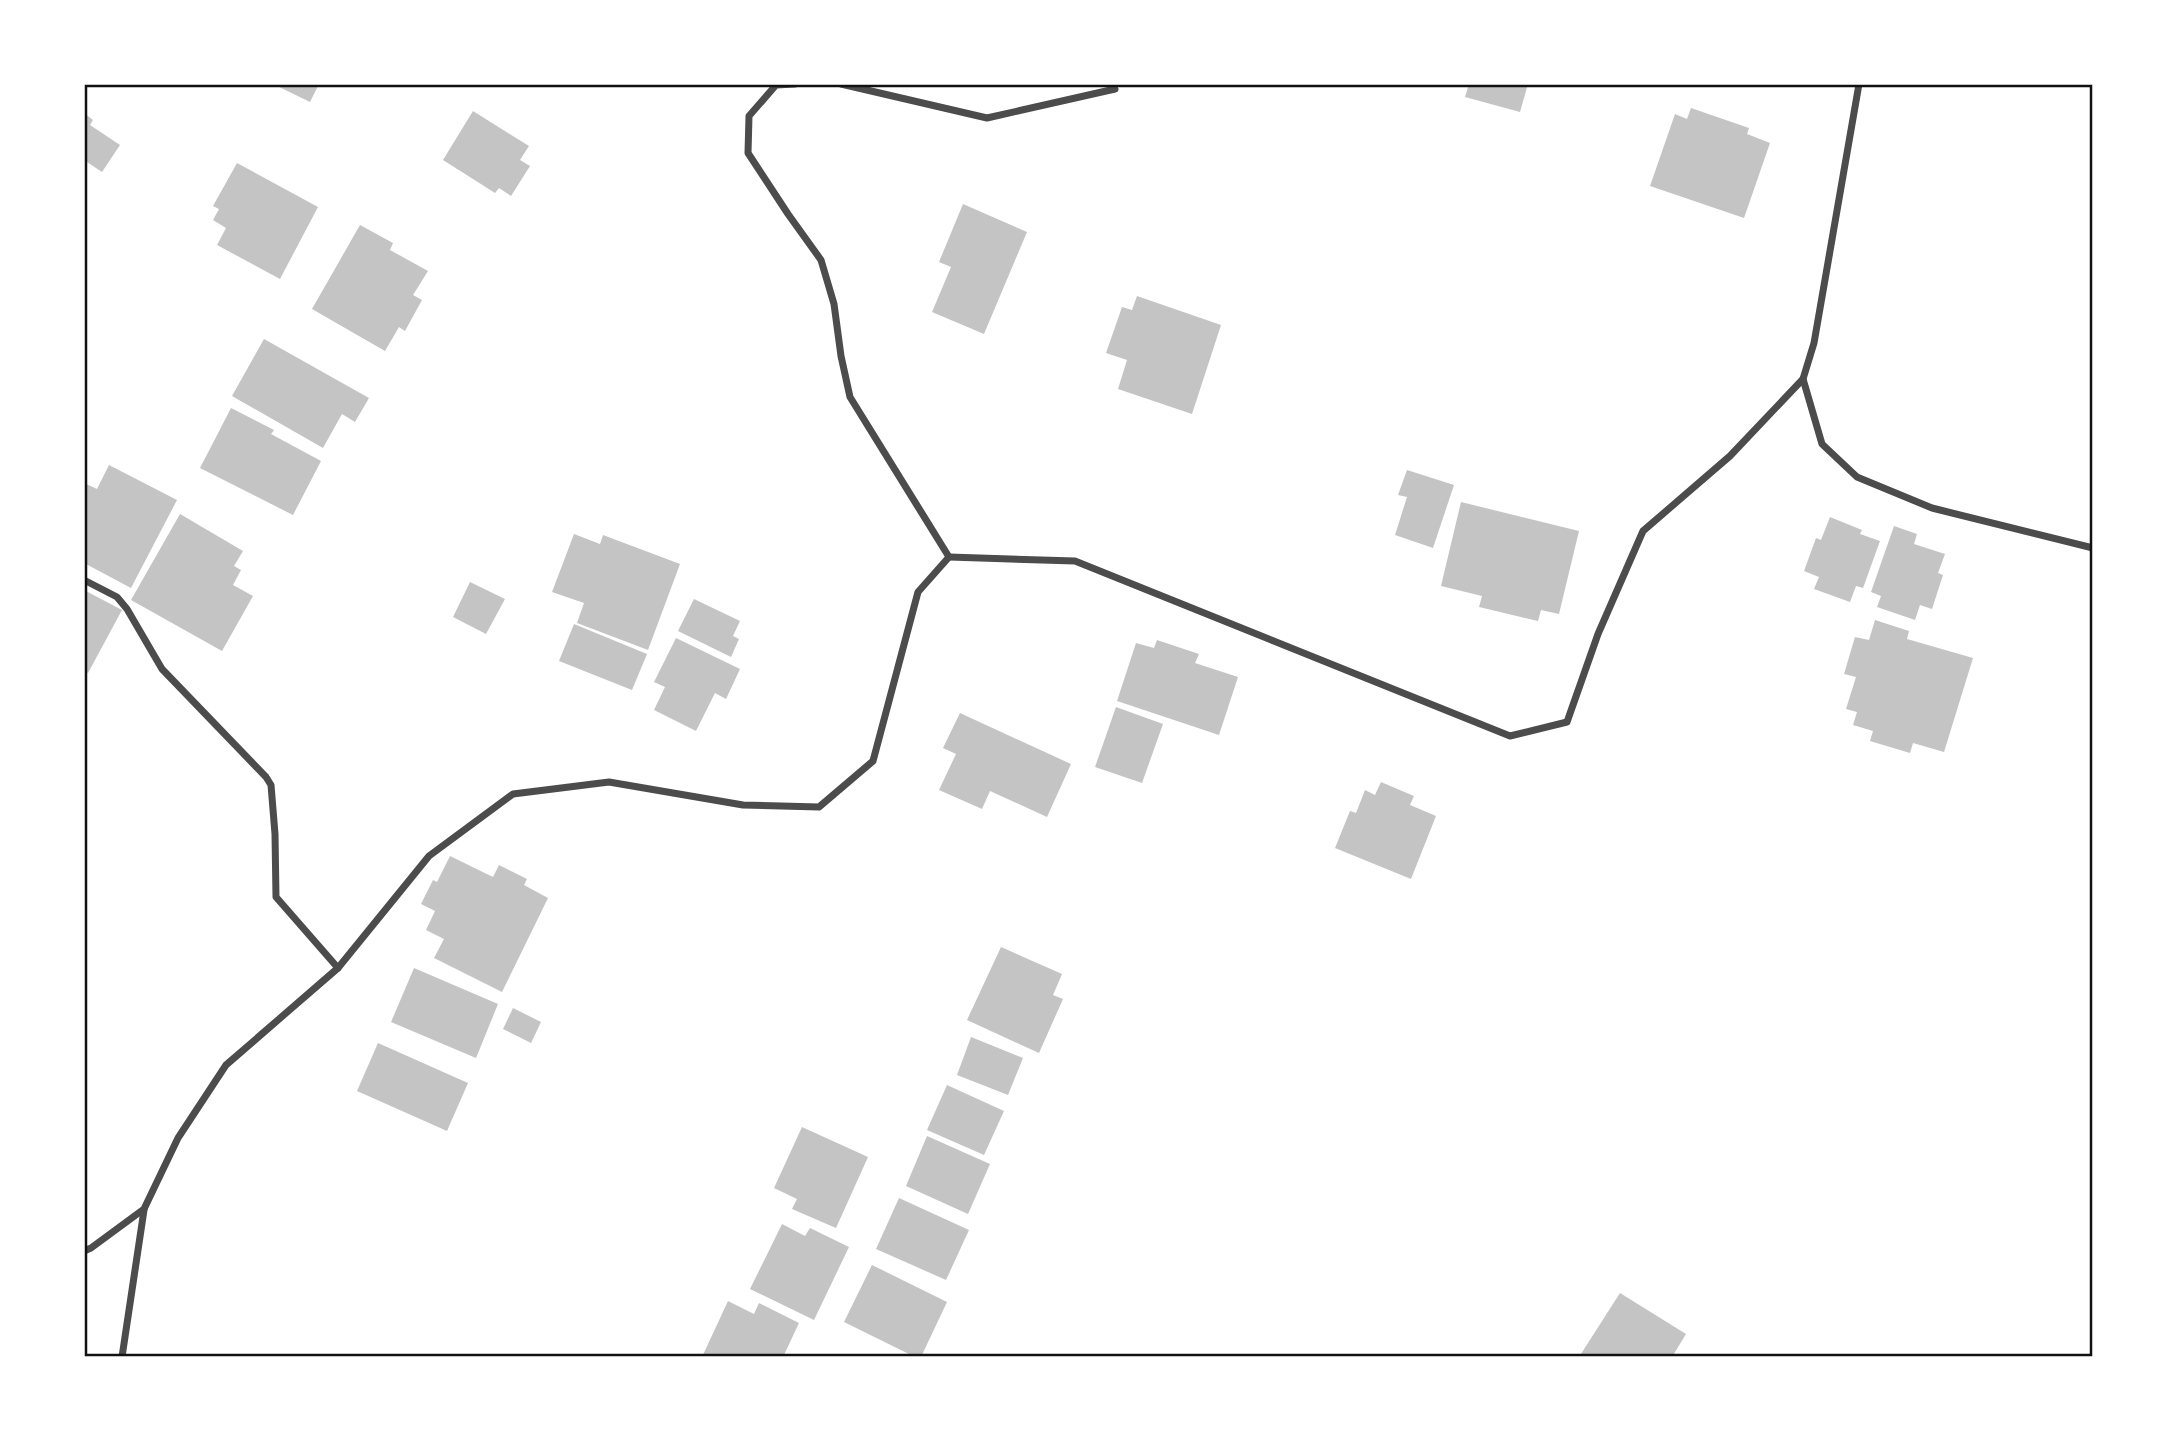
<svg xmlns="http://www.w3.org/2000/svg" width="2177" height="1441" viewBox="0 0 2177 1441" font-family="Ubuntu,sans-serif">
  <rect width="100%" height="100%" fill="#fff"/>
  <g fill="#c4c4c4">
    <polygon points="273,84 319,84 310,102"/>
    <polygon points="1469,84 1528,84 1520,112 1465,97"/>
    <polygon points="1691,108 1749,128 1747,134 1770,143 1744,218 1650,186 1675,114 1687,119"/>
    <polygon points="473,111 529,146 520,160 530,166 511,196 499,188 495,193 443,160"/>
    <polygon points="84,113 93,120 90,125 120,145 102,172 84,160"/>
    <polygon points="237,163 318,207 280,279 217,245 226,228 213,220 219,209 213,206"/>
    <polygon points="963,204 1027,232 984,334 932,312 951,267 939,262"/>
    <polygon points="360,225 393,243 390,250 428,271 413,295 422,300 405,331 399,327 385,351 312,309"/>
    <polygon points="1137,296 1221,325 1192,414 1118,389 1127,360 1106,353 1122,307 1132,310"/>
    <polygon points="264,339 369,398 355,422 342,414 323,448 232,396"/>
    <polygon points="231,408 274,430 271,434 321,461 293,515 200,468"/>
    <polygon points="109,465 177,500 131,588 84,563 84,483 97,489"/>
    <polygon points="1407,470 1454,485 1433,548 1395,535 1407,497 1398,495"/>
    <polygon points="1461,502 1579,531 1559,614 1541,610 1538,621 1479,607 1482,596 1441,586"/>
    <polygon points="180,514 243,551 234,566 241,570 233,585 253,596 222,651 131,600"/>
    <polygon points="1830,517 1862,530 1860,534 1880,541 1863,588 1856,586 1850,602 1814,589 1819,577 1804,571 1816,538 1821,540"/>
    <polygon points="1894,526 1917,534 1914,544 1945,554 1938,573 1943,575 1932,609 1920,605 1915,620 1877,607 1881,596 1871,592"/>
    <polygon points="574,534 600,544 603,535 680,564 648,650 577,623 584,603 552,592"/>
    <polygon points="470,582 505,599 486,634 453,617"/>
    <polygon points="84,590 122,610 88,673 84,670"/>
    <polygon points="694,599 740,621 733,636 739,639 731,657 678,631"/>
    <polygon points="1875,620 1909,631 1907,639 1973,658 1944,752 1913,743 1910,753 1870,741 1873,731 1853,725 1857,712 1846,709 1856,677 1844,674 1855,637 1869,640"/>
    <polygon points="574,624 647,654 632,690 559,661"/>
    <polygon points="676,638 740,669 726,699 715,693 696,731 654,710 665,687 654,682"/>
    <polygon points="1157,640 1199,654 1195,663 1238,677 1219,735 1117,701 1136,643 1154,648"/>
    <polygon points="1116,707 1163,724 1142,783 1095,767"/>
    <polygon points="960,713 1071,764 1047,817 990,791 982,809 939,790 956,754 943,748"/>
    <polygon points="1381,782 1414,796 1410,805 1436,816 1411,879 1335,848 1350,811 1356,813 1365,790 1375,795"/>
    <polygon points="450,856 493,877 499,865 527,879 524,885 548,898 502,992 434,958 444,939 426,930 435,911 421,904 433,880 437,882"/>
    <polygon points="1001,947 1062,974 1053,995 1063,999 1039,1053 967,1020"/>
    <polygon points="414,968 498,1004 476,1058 391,1022"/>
    <polygon points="513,1008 541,1022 531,1043 503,1029"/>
    <polygon points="971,1037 1023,1058 1008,1095 957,1075"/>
    <polygon points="378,1043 468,1083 447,1131 357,1091"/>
    <polygon points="947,1085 1004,1111 984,1155 927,1130"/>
    <polygon points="802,1127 868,1157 836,1228 792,1209 797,1199 774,1188"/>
    <polygon points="927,1136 990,1164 968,1214 906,1186"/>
    <polygon points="899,1198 969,1230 946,1280 876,1249"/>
    <polygon points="782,1224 805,1236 810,1228 849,1247 814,1320 750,1289"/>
    <polygon points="872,1265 947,1302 921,1357 915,1357 844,1322"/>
    <polygon points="1620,1293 1686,1334 1672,1357 1579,1357"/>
    <polygon points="728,1301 754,1314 759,1303 799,1323 783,1357 702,1357"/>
  </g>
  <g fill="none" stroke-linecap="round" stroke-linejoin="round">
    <g stroke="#4c4c4c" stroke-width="7">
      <polyline points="795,84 776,85 749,116 748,153 788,214 821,260 834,304 841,356 850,397 949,557"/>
      <polyline points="841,84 987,118 1115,89"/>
      <polyline points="1803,379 1822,444 1857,477 1932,508 2093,548"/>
      <polyline points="949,557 1075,561 1510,736 1567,722 1598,634 1643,531 1730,456 1803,379 1814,343 1859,84"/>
      <polyline points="84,580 117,597 127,609 162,669 266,777 271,785 275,834 276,897 338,968"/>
      <polyline points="84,1251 91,1248 144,1209 178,1138 226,1065 338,968 429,856 513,794 609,782 743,805 819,807 873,761 918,592 949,557"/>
      <polyline points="122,1357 144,1210"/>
    </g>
  </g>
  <rect width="2177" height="1441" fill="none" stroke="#ffffff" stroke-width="172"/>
  <rect x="86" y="86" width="2005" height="1269" fill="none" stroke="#111" stroke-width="2.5"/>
</svg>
